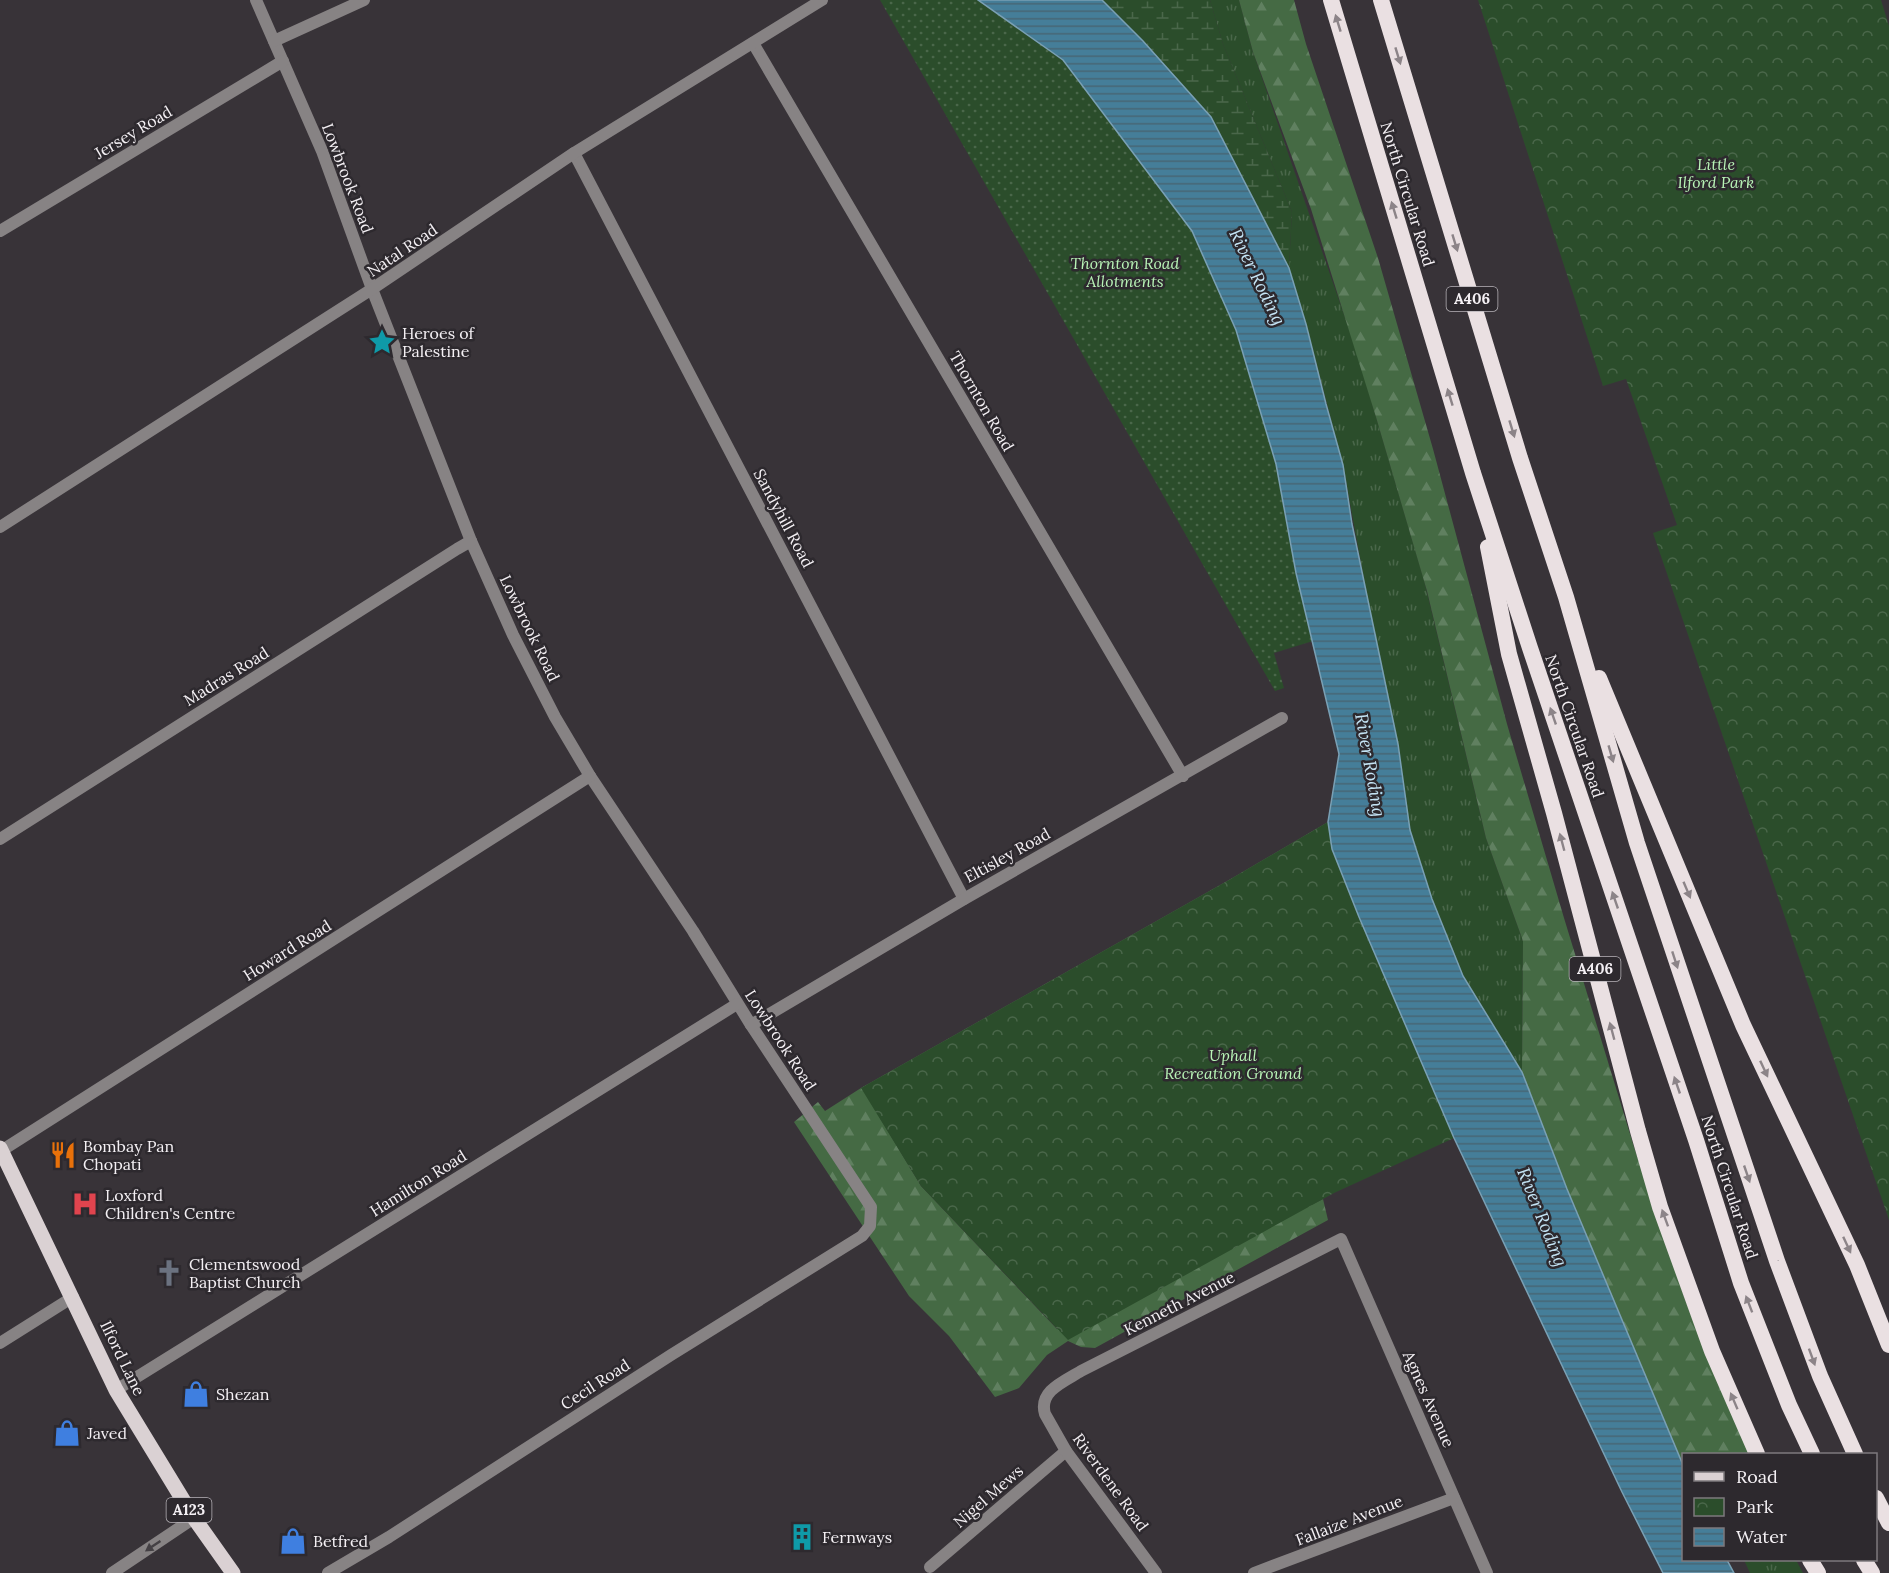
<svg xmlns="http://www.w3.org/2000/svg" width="1889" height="1573" viewBox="0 0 1889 1573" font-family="Lora,serif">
  <defs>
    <pattern id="grass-tufts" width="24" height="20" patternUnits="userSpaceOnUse" patternTransform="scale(1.5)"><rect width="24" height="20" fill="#2b4d2b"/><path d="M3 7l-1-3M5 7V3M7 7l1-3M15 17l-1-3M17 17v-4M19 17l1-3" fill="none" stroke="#4a674a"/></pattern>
    <pattern id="forest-firs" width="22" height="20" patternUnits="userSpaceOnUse" patternTransform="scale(1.5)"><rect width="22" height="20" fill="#456a44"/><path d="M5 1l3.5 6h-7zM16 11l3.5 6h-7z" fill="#608060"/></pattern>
    <pattern id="wetland-marsh" width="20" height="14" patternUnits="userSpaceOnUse" patternTransform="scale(1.5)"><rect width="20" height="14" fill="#2b4d2b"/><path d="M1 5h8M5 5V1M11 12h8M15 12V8" fill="none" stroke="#4a674a"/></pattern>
    <pattern id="park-crowns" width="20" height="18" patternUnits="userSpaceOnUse" patternTransform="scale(1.5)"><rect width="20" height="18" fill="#2b4d2b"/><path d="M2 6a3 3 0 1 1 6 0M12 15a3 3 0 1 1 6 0" fill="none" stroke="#4a674a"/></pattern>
    <pattern id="garden-dots" width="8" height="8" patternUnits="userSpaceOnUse" patternTransform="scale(1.5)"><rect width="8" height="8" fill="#2b4d2b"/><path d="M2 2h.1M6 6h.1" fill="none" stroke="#4a674a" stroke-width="1.8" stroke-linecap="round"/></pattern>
    <pattern id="water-rules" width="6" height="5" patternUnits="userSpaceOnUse" patternTransform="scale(1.5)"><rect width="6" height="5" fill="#457e99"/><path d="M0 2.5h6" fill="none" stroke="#476675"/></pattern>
  </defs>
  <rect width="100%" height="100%" fill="#383338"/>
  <g fill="url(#grass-tufts)">
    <polygon points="1210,0 1239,0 1253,52 1357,352 1424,580 1486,838 1523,941 1522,1072 1463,976 1432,899 1410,830 1343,465 1306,324 1289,268 1292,212 1223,44"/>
    <polygon points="1744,1560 1796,1560 1803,1573 1750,1573"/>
  </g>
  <g fill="url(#forest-firs)">
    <polygon points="1239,0 1294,0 1306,44 1378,258 1433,449 1507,724 1564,918 1634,1147 1686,1302 1749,1454 1684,1454 1683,1466 1567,1189 1522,1072 1523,941 1486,838 1427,591 1376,417 1311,209 1253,52"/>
    <polygon points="1328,822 1332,849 1454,1138 871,1103 921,1186 1057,1329 1323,1199 1328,1220 1095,1348 1081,1347 1068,1341 1047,1355 1019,1388 995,1397 949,1336 909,1296 794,1122 818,1102 825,1111 861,1088 1229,880"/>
  </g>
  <polygon fill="url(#wetland-marsh)" points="1102,0 1210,0 1223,44 1292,212 1289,268 1211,117 1147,45"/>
  <g fill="url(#park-crowns)">
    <polygon points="1478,0 1881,0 1889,26 1889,1220 1653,533 1677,525 1626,379 1603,386"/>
    <polygon points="1328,822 1332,849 1359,917 1454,1138 1334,1193 1068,1340 921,1186 861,1088 1229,880"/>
  </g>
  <polygon fill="url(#garden-dots)" points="880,0 978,0 1063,60 1192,231 1236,330 1276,464 1296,573 1313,641 1274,653 1284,688 1275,691"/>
  <polygon fill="url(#water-rules)" stroke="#7aa0b4" stroke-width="1.5" points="978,0 1102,0 1143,41 1211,117 1289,268 1306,324 1326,404 1343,465 1352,524 1398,744 1410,830 1432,899 1463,976 1522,1072 1567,1189 1683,1465 1684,1560 1727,1560 1734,1573 1663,1573 1622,1492 1454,1138 1359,917 1332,849 1328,822 1339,754 1296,573 1276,464 1236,330 1192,231 1063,60"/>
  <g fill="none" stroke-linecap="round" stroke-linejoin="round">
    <g stroke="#878384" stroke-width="12">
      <polyline points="256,0 322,151 372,289 471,541 513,635 555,717 590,776 693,931 751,1025 871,1207 870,1226 862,1236 671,1355 389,1537 328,1573"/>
      <polyline points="274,41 364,0"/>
      <polyline points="753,43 1183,776"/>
      <polyline points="574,153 964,899"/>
      <polyline points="0,231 283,61"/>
      <polyline points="0,527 372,289 574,153 822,0"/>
      <polyline points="0,839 457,549 471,541"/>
      <polyline points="751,1025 964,899 1282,718"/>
      <polyline points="1,1151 590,776"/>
      <polyline points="0,1343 73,1297"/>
      <polyline points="116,1390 737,1004"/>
      <polyline points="930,1567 1066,1451"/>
      <polyline points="112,1573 194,1518"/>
      <path d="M1156,1573l-90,-122 -21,-37c-7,-23 20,-33 36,-43l260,-132 146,334"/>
      <polyline points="1254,1573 1454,1498"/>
    </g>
    <polyline stroke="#dad1d3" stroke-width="15" points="0,1148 116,1390 194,1518 233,1573"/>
    <g stroke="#eae0e2" stroke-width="16">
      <polyline points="1331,0 1473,473 1530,648 1696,1140 1741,1283 1789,1405 1812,1454"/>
      <polyline points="1381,0 1520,458 1566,597 1637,843 1777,1261 1820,1376 1855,1454"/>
      <polyline points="1488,547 1509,654 1554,813 1638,1131 1660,1207 1712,1351 1757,1454"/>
      <polyline points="1599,678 1743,1025 1857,1265 1889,1345"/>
      <polyline points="1876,1498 1889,1523"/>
      <polyline points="1810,1560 1818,1573"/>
      <polyline points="1864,1560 1872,1573"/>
    </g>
  </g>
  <defs><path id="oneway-solid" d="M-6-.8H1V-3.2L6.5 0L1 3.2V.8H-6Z" transform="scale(1.5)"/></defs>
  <g fill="#8c8488">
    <use href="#oneway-solid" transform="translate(1338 23) rotate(-107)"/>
    <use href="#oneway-solid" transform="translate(1398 56) rotate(73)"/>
    <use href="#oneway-solid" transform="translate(1394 210) rotate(-107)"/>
    <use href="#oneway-solid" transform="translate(1455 243) rotate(73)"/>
    <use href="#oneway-solid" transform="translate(1450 397) rotate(-107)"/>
    <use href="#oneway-solid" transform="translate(1512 429) rotate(73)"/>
    <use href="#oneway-solid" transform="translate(1553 716) rotate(-109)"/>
    <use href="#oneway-solid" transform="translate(1611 754) rotate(74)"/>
    <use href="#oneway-solid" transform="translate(1562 842) rotate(-105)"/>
    <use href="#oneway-solid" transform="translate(1687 890) rotate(67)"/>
    <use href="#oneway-solid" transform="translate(1615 900) rotate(-109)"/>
    <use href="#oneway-solid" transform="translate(1675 960) rotate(72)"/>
    <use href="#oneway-solid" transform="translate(1612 1031) rotate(-105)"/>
    <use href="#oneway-solid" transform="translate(1764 1069) rotate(65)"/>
    <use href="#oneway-solid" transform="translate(1677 1085) rotate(-109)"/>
    <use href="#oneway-solid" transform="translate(1747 1174) rotate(71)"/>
    <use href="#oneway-solid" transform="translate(1665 1218) rotate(-110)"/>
    <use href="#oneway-solid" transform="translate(1847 1245) rotate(65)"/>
    <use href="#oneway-solid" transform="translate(1749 1304) rotate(-111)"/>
    <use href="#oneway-solid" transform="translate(1812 1357) rotate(70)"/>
    <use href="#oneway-solid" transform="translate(1734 1401) rotate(-113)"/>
  </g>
  <use fill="#444044" href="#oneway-solid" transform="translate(153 1546) rotate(146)"/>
  <defs>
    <symbol id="sight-bare" viewBox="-9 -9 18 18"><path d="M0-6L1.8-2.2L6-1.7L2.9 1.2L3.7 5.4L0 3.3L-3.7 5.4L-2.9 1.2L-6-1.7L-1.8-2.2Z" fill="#0f9aa8" stroke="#2d292e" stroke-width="2.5" paint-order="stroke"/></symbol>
    <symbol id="restaurant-bare" viewBox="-9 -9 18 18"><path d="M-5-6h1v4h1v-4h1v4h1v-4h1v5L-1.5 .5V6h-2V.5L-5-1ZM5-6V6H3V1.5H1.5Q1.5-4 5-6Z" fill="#e8710a" stroke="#2d292e" stroke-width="2.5" paint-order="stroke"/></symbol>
    <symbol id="hospital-bare" viewBox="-9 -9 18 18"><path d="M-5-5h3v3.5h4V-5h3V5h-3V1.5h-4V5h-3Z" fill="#e0444e" stroke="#2d292e" stroke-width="2.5" paint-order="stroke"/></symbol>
    <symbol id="church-bare" viewBox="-9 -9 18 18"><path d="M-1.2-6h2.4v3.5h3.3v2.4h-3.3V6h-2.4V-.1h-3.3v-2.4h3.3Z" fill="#6b7280" stroke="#2d292e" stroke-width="2.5" paint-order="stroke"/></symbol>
    <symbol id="shop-bare" viewBox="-9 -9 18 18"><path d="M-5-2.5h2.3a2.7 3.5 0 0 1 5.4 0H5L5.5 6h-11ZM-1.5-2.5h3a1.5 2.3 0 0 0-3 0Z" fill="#3f7fe0" stroke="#2d292e" stroke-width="2.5" paint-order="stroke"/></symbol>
    <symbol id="building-bare" viewBox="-9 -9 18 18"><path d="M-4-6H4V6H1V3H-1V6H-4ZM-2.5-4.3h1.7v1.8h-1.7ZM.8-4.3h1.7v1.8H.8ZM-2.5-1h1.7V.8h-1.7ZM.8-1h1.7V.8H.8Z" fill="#0f9aa8" stroke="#2d292e" stroke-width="2.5" paint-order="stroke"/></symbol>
  </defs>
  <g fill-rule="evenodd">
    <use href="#sight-bare" x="363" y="323" width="38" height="38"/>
    <use href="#restaurant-bare" x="44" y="1136" width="38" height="38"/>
    <use href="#hospital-bare" x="66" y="1185" width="38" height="38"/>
    <use href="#church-bare" x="150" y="1254" width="38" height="38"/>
    <use href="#shop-bare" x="177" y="1375" width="38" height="38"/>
    <use href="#shop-bare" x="48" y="1414" width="38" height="38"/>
    <use href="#building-bare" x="783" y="1518" width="38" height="38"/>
    <use href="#shop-bare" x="274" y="1522" width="38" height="38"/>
  </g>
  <g text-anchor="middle" stroke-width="5" stroke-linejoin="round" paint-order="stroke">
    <g fill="#2d292e" stroke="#b8b4b9" stroke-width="1.5">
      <rect x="1446.5" y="287" width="51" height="24" rx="4.5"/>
      <rect x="1569.5" y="957" width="51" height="24" rx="4.5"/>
      <rect x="166.5" y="1498" width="45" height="24" rx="4.5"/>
    </g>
    <g font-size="15" font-weight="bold" fill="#f4f0f4">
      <text x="1472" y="304">A406</text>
      <text x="1595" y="974">A406</text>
      <text x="189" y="1515">A123</text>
    </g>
    <g font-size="16" fill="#f4f0f4" stroke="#2d292e">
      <text transform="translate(133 132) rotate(-31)" y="6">Jersey Road</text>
      <text transform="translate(348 178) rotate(69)" y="6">Lowbrook Road</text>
      <text transform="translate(1408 194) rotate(73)" y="6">North Circular Road</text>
      <text transform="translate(402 250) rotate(-34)" y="6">Natal Road</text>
      <text transform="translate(982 401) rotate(60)" y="6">Thornton Road</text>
      <text transform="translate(784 518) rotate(62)" y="6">Sandyhill Road</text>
      <text transform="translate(530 628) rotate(64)" y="6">Lowbrook Road</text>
      <text transform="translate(226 676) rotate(-32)" y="6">Madras Road</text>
      <text transform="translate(1575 726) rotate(71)" y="6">North Circular Road</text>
      <text transform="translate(1007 855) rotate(-29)" y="6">Eltisley Road</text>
      <text transform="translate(287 950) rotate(-32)" y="6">Howard Road</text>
      <text transform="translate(781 1040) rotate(57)" y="6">Lowbrook Road</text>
      <text transform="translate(418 1183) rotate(-32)" y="6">Hamilton Road</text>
      <text transform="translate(1730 1187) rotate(72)" y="6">North Circular Road</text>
      <text transform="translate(1179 1303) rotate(-27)" y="6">Kenneth Avenue</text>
      <text transform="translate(123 1358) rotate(64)" y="6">Ilford Lane</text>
      <text transform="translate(595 1384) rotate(-33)" y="6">Cecil Road</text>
      <text transform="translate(1429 1399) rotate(66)" y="6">Agnes Avenue</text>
      <text transform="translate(1111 1482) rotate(54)" y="6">Riverdene Road</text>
      <text transform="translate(988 1496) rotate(-41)" y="6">Nigel Mews</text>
      <text transform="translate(1349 1520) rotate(-21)" y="6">Fallaize Avenue</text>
    </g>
    <g font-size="16" font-style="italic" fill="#b8f4b6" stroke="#2d292e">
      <text x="1716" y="170">Little<tspan x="1716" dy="18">Ilford Park</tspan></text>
      <text x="1125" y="269">Thornton Road<tspan x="1125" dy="18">Allotments</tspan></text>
      <text x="1233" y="1061">Uphall<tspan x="1233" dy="18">Recreation Ground</tspan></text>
    </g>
    <g font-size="16" fill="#f4f0f4" stroke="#2d292e" text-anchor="start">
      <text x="402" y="339">Heroes of<tspan x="402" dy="18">Palestine</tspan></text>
      <text x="83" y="1152">Bombay Pan<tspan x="83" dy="18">Chopati</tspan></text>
      <text x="105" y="1201">Loxford<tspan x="105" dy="18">Children's Centre</tspan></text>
      <text x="189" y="1270">Clementswood<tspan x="189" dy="18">Baptist Church</tspan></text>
      <text x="216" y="1400">Shezan</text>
      <text x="87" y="1439">Javed</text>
      <text x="822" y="1543">Fernways</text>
      <text x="313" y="1547">Betfred</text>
    </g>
    <g font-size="18" font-style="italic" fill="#c4e4f5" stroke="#2d292e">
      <text transform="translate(1257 277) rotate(64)" y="6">River Roding</text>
      <text transform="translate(1370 765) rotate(80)" y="6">River Roding</text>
      <text transform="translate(1542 1217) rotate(68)" y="6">River Roding</text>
    </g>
  </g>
  <rect x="1682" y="1453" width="195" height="108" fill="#2d292e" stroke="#7d797d" stroke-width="1.5"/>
  <rect x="1694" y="1472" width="30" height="9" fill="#dad1d3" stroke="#7d797d" stroke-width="1.5"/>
  <text x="1736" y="1483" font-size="18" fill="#f4f0f4">Road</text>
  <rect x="1694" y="1498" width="30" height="18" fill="url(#park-crowns)" stroke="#7d797d" stroke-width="1.5"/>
  <text x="1736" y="1513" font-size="18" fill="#f4f0f4">Park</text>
  <rect x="1694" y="1528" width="30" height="18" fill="url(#water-rules)" stroke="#7d797d" stroke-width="1.5"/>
  <text x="1736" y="1543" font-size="18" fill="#f4f0f4">Water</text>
</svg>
